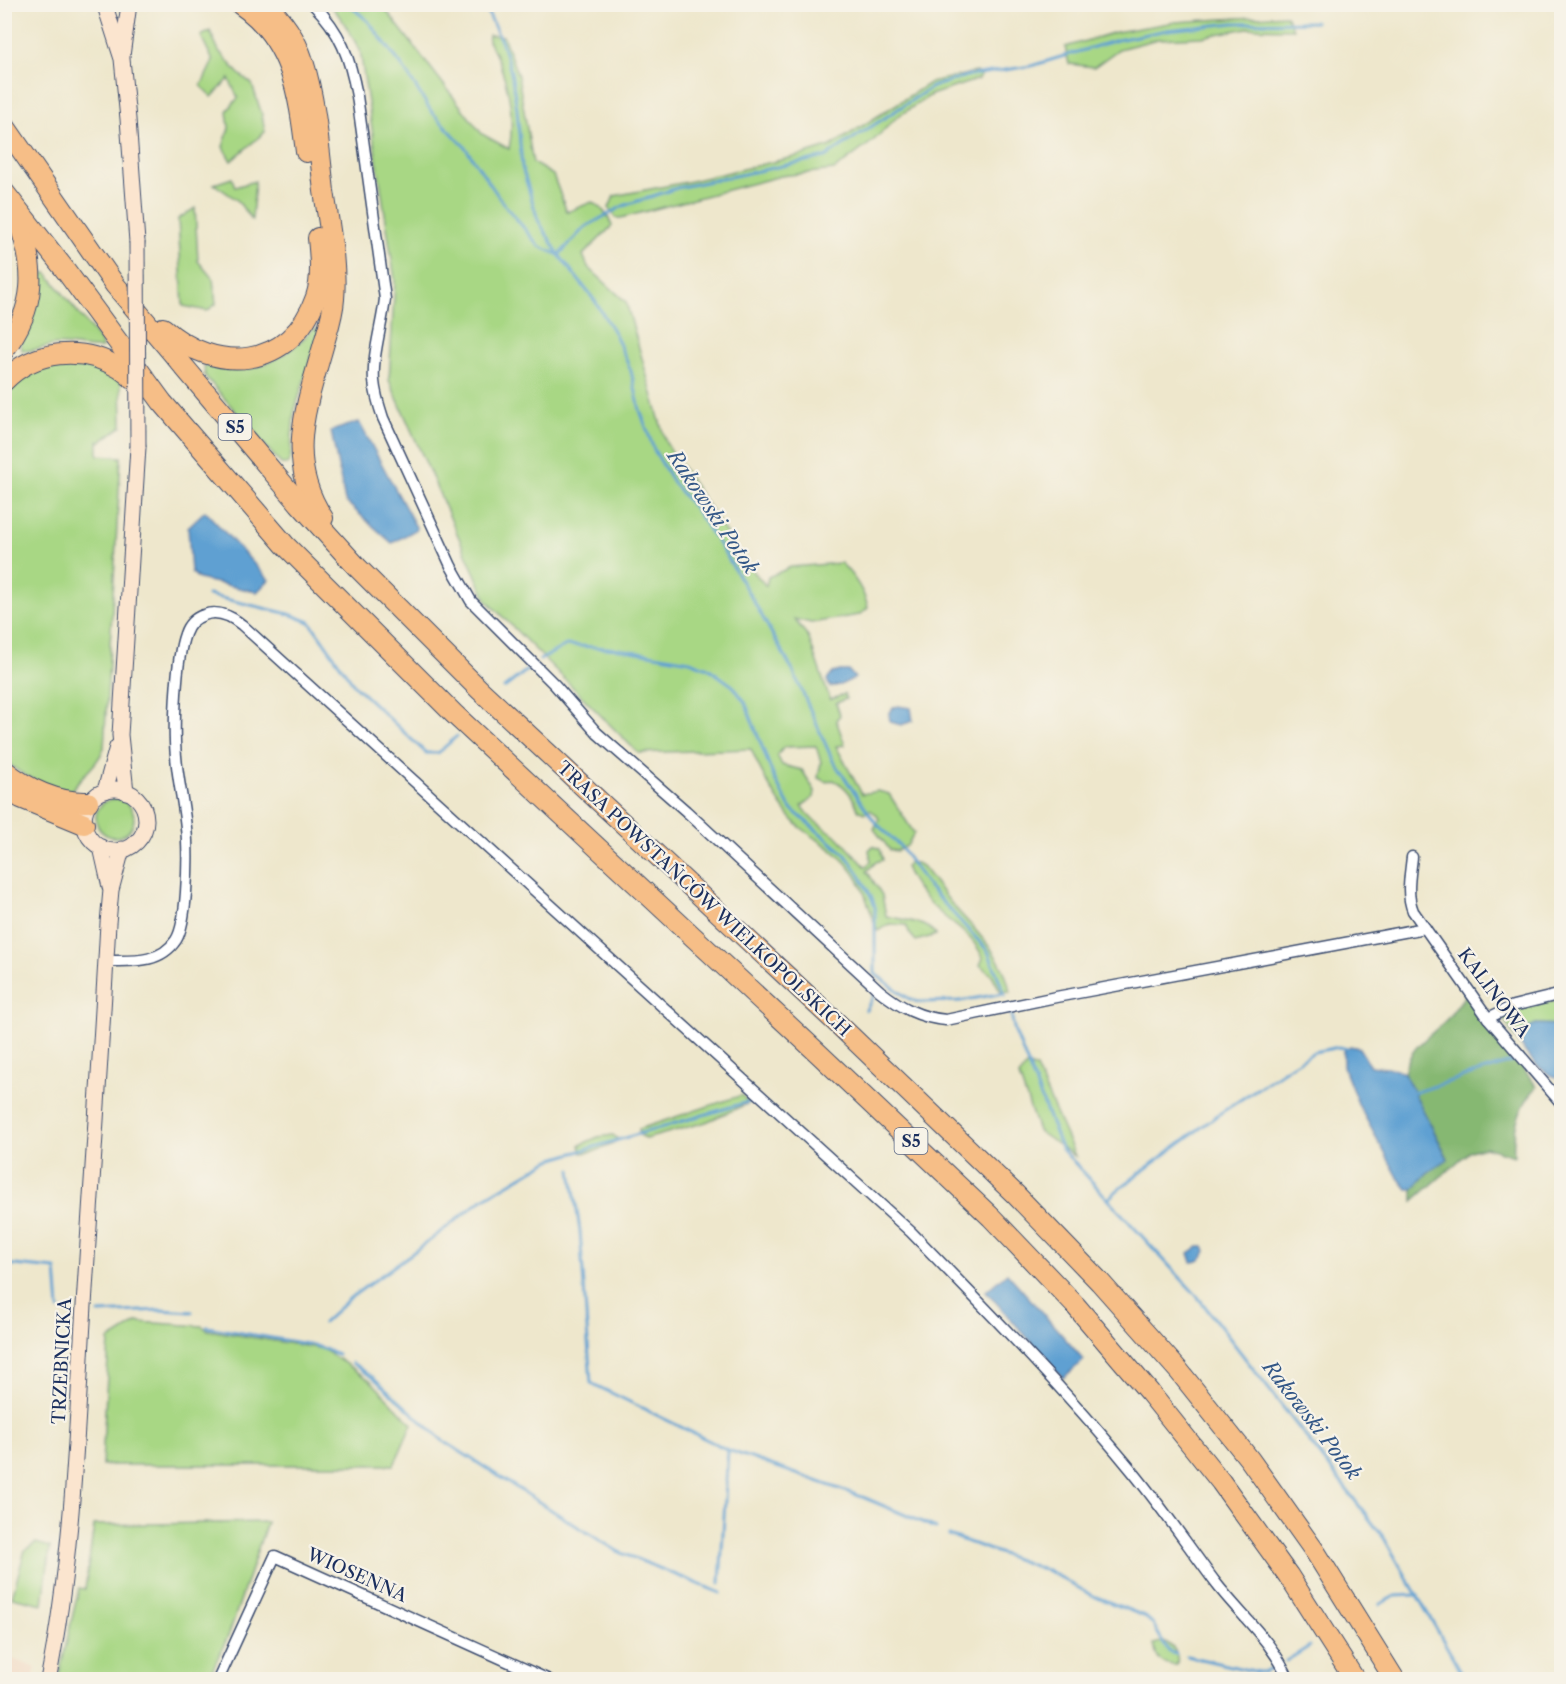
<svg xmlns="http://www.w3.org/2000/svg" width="1566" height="1684" viewBox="0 0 1566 1684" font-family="'Libre Caslon Text',serif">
  <rect width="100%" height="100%" fill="#f7f3e8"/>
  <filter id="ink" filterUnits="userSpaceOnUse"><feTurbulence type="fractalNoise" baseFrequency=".0167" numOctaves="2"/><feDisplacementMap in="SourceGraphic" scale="12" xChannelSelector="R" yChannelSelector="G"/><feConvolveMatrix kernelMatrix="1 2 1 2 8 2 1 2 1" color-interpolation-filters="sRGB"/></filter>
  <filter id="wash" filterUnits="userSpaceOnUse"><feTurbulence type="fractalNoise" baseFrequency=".008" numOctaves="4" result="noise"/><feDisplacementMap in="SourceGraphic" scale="24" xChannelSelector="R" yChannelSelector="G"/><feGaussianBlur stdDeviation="1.35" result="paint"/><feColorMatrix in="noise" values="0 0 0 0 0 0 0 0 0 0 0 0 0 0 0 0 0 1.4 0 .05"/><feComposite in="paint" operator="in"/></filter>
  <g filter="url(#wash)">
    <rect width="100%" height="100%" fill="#eee7cc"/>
    <polygon fill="#f1d5bd" points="5,1656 36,1668 33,1679 5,1679"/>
    <g fill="#a8d784" stroke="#628371" stroke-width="1.5">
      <path d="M330,5h52l100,129 27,15c7,-33 -2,-79 -21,-108l1,-6 14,1 15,40 15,87 20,12 14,37 25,-10c10,5 16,13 20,24l-29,29 5,12 38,35 40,141 78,117 22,26 2,-9 23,-10 50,-4c13,13 23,27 27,45l-9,7 -48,8 -17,-4 14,17 22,64 15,-6 1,5 -10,4 4,12 -4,5 9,25 -9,1 26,48 16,-3 11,3 25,39 -7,13 -10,5 -7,-1 -16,-21 5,-10 -3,-5 -6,-4 -6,3 -6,-3c-4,-13 -13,-25 -25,-30l-6,2 -9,-4 3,-16 -5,-16 -31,1 -8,8 5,10 20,5 13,21 -1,6 -12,9 10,13 26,18 28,30 5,-6 -2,-11 4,-4 7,3 3,11 -7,2 -9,9 15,24 4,21c15,4 41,5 50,19l-20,6 -6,-7 -4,-9 -17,-1 -11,7c-10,-21 -12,-44 -28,-63 -13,-17 -33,-28 -50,-41 -18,-15 -40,-56 -49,-78l-113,4 -151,-152 -98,-221 6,-100 -35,-230 -19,-32z"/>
      <polygon points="1286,15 1293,29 1247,28 1202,37 1158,39 1119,49 1094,67 1069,64 1065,47 1116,32 1175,22"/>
      <polygon points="210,31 219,51 238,73 252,84 262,115 265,132 231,161 223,147 229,128 227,111 238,98 229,79 212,97 201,86 213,61 201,36"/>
      <polygon points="976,72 981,76 979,79 931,95 897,117 873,141 834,170 781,176 621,218 616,218 609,208 614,196 687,182 802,155 831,146 931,82"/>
      <polygon points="232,178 235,187 255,181 252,220 237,200 214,184"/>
      <polygon points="195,208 198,261 213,279 216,304 207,311 183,306 178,219"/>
      <path d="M47,273l54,69 1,6c-16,2 -31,-5 -47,-3 -11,1 -22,8 -33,5l-1,-7 16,-41 1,-28z"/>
      <path d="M313,329h7l-26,84 -4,47 -3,4h-6l-76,-88 -1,-10c9,-1 18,4 27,4 32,2 61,-18 82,-41z"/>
      <path d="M86,363l13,5 22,14 1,44 -22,16 -2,-1v14l23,2 -17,291c-7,19 -24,28 -34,44 -25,-7 -47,-14 -65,-32v-368l20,-18 21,-10z"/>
      <circle cx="115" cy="818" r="19"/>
      <path d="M908,863h9l5,3c10,12 19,25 29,37 23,27 54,53 59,89l-10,-2 -8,-15 -12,-10 3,-7c-8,-19 -22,-28 -38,-41 -16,-13 -32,-30 -40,-50z"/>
      <polygon points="1561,1000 1561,1025 1536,1024 1517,1035 1520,1045 1502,1017 1517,1008"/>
      <polygon points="1026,1066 1036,1068 1075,1156 1038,1131 1019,1076"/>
      <polygon points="742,1095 749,1103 706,1122 646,1139 640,1135 639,1129"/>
      <polygon points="613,1135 617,1138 617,1141 596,1151 582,1153 580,1145 598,1137"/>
      <polygon points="138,1322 202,1326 208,1330 323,1349 370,1380 412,1424 394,1465 102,1465 109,1340"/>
      <polygon points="267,1522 229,1634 208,1679 58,1679 79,1588 85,1589 94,1525"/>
      <polygon points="36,1543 50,1547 43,1604 12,1597 25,1550"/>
      <path d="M1164,1641c10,6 15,12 13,24 -15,0 -21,-5 -23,-21z"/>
    </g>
    <path fill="#86b872" stroke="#507468" stroke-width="1.5" d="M1467,993l70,94c-18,19 -25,43 -23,69l-29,-9 -15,4 -57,50v-12l14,-16 21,-15 -44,-85c6,-28 24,-34 43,-54 7,-8 13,-17 20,-26z"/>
    <g fill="#5fa0d2" stroke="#3d6898" stroke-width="1.5">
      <polygon points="359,422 417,529 392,543 345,501 331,431"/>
      <polygon points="205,511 269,580 257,592 199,579 191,572 188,527"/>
      <polygon points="840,671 849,671 855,678 840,685 830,687 827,680 833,673"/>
      <polygon points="898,706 911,708 913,721 901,725 890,722 889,714 893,708"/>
      <path d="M1536,1024l25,1v54c-20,-6 -38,-24 -44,-44l10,-7z"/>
      <polygon points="1350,1046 1359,1048 1370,1066 1394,1069 1404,1073 1448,1159 1427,1173 1413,1189 1407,1189 1399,1179 1359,1106 1343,1066 1343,1051"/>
      <path d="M1198,1247h6l2,4c-3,7 -6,11 -14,11l-3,-9z"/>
      <polygon points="1007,1273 1084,1360 1063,1378 986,1291"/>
    </g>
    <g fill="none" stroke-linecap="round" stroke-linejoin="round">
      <g stroke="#5fa0d2" stroke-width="3">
        <polyline points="348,4 368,21 403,67 431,111 465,147 503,203 539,246 559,255 585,227 623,206 677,188 825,157 932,87 966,76 1031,66 1117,40 1167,30 1234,23 1315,22"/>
        <polyline points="484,4 502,43 511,72 517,109 522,167 538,220 559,255 595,301 615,334 631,371 640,410 654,450 674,484 695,509 726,555 754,602 792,669 833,761 875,822 900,846 927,885 988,951 1005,995"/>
        <polyline points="208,595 289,614 310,622 355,686 426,753 438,753 457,736"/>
        <polyline points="540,660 566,645 620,649 690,661 708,668 733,686 745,702 774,778 790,808 845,854 858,872 872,898 875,907 875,974 908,998 918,1002 960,1001 1004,993"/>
        <polyline points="504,688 527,670"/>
        <polyline points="866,1010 874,995"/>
        <polyline points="1010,1010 1015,1032 1061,1148 1197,1296 1384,1538 1466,1680"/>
        <polyline points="1413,1093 1514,1061"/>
        <polyline points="571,1170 580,1231 591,1383 728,1450 865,1498 936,1528"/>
        <polyline points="1108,1199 1120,1188 1219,1114 1291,1066 1314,1052 1339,1047 1348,1049"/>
        <polyline points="4,1264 56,1269 59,1309"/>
        <polyline points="99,1313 161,1310 192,1312"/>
        <polyline points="323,1323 350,1298 429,1241 483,1199 550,1160 751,1101"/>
        <polyline points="207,1327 313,1345 338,1354"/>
        <polyline points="352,1363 374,1378 442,1440 575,1525 619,1552 721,1593"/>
        <polyline points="949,1535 1051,1572 1091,1595 1144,1616 1152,1623 1169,1652 1176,1654"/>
        <polyline points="720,1583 728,1450"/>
        <polyline points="1380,1604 1395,1596 1418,1595"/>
        <polyline points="1187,1656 1258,1672 1265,1672 1276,1667"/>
        <polyline points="1286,1661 1310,1646"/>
      </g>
    </g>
  </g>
  <g filter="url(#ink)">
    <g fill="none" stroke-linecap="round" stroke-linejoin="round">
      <defs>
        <g id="minor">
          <path d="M313,4c28,28 37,54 44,92l28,203c-3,26 -13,57 -11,82 1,13 5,25 9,37l68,148 20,35 84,84 42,48 89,78 194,180c20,16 40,27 66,29l110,-23 369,-69"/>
          <path d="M1412,857c-2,19 -6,37 1,54l75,107 74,86"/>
          <path d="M106,961c26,0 54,3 70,-21 11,-17 12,-77 11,-99 -1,-29 -9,-57 -11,-85 -3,-27 0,-98 9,-122 3,-9 10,-16 19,-19 13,-5 27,1 38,10l669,607c74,76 149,152 217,234 31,37 58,77 87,116 25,33 58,59 74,98"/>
          <polyline points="1488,1018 1513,1006 1562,994"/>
          <polyline points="218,1680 275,1556 549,1680"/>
        </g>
        <g id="secondary">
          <polyline points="106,9 122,59 128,119 137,242"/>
          <polyline points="122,56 129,4"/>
          <circle cx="115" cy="820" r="31"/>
          <polyline points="105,791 117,747"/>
          <polyline points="126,792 120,735 138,447"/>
          <polyline points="101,847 110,887"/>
          <path d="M48,1680c24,-118 28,-238 35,-358 8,-133 18,-266 25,-399l3,-33 11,-41"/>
        </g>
        <g id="motorway">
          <path d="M240,4c52,35 59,91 66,148"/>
          <path d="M265,4c17,15 31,35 38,57 13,41 16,87 21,130 5,35 13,72 10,108 -1,15 -6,30 -10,44 -17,62 -40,116 -1,175"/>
          <polyline points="4,125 115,285 299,503 357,567 480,690 839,1025 1015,1194 1100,1282 1179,1371 1250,1460 1316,1553 1395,1680"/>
          <polyline points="4,192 66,271 162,402 285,545 454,714 819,1054 991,1217 1075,1305 1150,1393 1221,1482 1288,1575 1355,1680"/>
          <path d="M163,328c52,47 128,42 153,-31 6,-18 4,-40 2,-59"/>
          <path d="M4,350c33,-44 32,-81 14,-130"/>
          <path d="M4,381c30,-31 78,-36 115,-13 8,5 15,12 22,17"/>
          <path d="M4,770c23,19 54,33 84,32"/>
          <polyline points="4,787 21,798 84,824"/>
        </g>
      </defs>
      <use href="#minor" stroke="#3b4b6e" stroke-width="13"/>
      <use href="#secondary" stroke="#3b4b6e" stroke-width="17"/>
      <use href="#motorway" stroke="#3b4b6e" stroke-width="22"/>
      <use href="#minor" stroke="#fff" stroke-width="10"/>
      <use href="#secondary" stroke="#fbe5cf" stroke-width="15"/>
      <use href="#motorway" stroke="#f6be87" stroke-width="20"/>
      <defs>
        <polyline id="secondary-bridge" points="137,242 138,447"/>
      </defs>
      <use href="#secondary-bridge" stroke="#3b4b6e" stroke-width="17" stroke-linecap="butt"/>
      <use href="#secondary-bridge" stroke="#fbe5cf" stroke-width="15"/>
    </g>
  </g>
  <g text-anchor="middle" stroke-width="4.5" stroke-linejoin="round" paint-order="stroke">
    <g fill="#f7f3e8" stroke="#5d6a87" stroke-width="1.5">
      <rect x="218.5" y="414" width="33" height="26" rx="4.5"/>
      <rect x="894.5" y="1128" width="33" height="26" rx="4.5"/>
    </g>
    <g font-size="16" font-weight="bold" fill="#1b2f5e">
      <text x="235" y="433">S5</text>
      <text x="911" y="1147">S5</text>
    </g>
    <g font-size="18" fill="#1b2f5e" stroke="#f7f3e8">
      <text transform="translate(704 899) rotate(43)" y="6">TRASA POWSTAŃCÓW WIELKOPOLSKICH</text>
      <text transform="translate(1494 993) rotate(53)" y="6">KALINOWA</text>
      <text transform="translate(62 1361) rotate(-87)" y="6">TRZEBNICKA</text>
      <text transform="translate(357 1575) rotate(24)" y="6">WIOSENNA</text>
    </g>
    <g font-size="20" font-style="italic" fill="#335787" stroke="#f7f3e8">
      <text transform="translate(713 512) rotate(56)" y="7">Rakowski Potok</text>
      <text transform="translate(1312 1420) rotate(52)" y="7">Rakowski Potok</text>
    </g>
  </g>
  <rect width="1566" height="1684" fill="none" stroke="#f7f3e8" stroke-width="24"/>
</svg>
